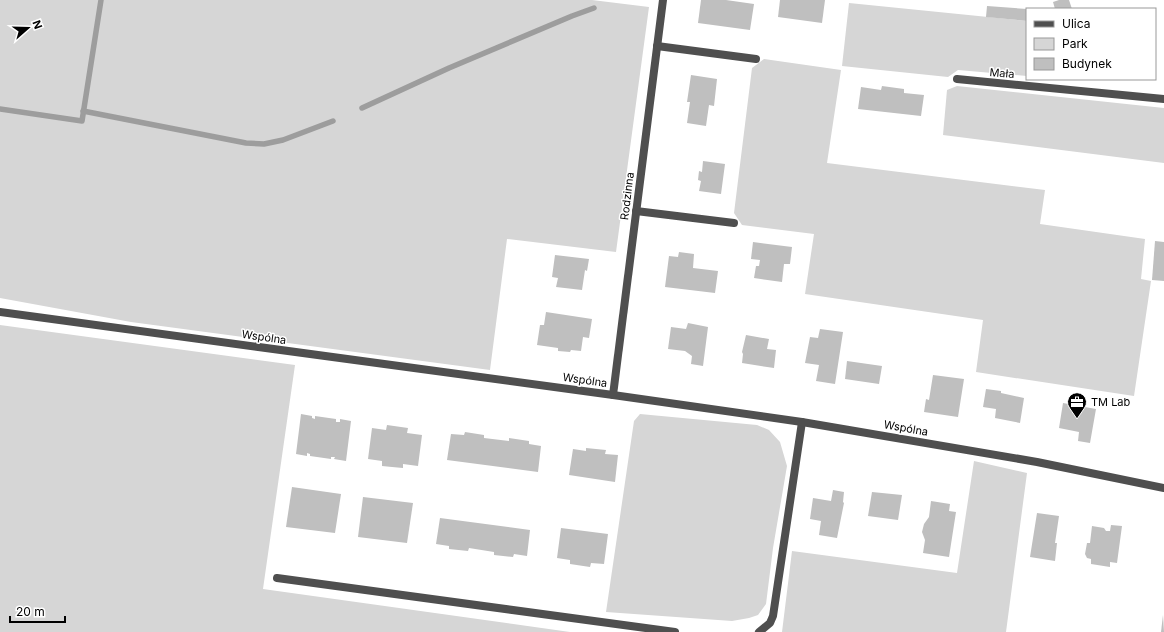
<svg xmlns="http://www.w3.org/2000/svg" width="1164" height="632" viewBox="0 0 1164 632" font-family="Inter,sans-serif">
  <rect width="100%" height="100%" fill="#fff"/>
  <g fill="#d6d6d6">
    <polygon points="0,0 592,0 649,7 616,252 507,239 490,370 131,322 0,298"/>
    <polygon points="849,3 1027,21 1027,76 958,70 948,77 842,66"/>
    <polygon points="764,59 841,70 827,163 1045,190 1040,224 1145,239 1141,279 1151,281 1134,396 976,372 983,320 805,294 814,234 742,225 734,213 752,68"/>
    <polygon points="957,86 1164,108 1164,163 943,135 947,90"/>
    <polygon points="0,325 295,365 263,589 570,632 0,632"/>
    <polygon points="640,414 757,425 769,430 780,442 787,466 773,548 766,604 758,615 749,618 732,621 606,612 634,421"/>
    <polygon points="974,461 1027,473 1006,632 782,632 792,551 957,573"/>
  </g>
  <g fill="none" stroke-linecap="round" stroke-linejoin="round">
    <g stroke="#9d9d9d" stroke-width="5.5">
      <polyline points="362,108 449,68 572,16 594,8"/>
      <polyline points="0,109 82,121 101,0"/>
      <polyline points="83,111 246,143 264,144 283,140 333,121"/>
    </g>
  </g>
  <g fill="#bfbfbf">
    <polygon points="701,0 726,0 754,4 750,30 698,23"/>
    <polygon points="780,0 825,0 822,23 778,17"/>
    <polygon points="1059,0 1069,0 1072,9 1055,9 1053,2"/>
    <polygon points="987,6 1027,9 1027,21 986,17"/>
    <polygon points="691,75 717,79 714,106 709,105 706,126 687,123 690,102 687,102"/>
    <polygon points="882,86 904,89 904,93 924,95 921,116 858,109 861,87 881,90"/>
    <polygon points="703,161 725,164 721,194 699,191 701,181 698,180 699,171 702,172"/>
    <polygon points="1155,241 1164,242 1164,281 1152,280"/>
    <polygon points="753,242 792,247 790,264 784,264 782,282 754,278 756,266 759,266 760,260 751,259"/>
    <polygon points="679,252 694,254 693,268 718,271 715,293 665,287 669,256 678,257"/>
    <polygon points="555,255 589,259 587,271 585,270 582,290 556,287 558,278 552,277"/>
    <polygon points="546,312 592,319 589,338 583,337 581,351 571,350 570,352 558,351 558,348 537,345 540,325 544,325"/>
    <polygon points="688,323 708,327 703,366 691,364 692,356 685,351 668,349 671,327 686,329"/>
    <polygon points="820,329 843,332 835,384 816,381 819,365 805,363 810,337 818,338"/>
    <polygon points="746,335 769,339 767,349 776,350 774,368 742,363 743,354 742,352"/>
    <polygon points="847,361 882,366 879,384 845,379"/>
    <polygon points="933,375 964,379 958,417 924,412 926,399 929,400"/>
    <polygon points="986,389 1001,391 1001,393 1024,398 1020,423 995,418 996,409 983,407"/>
    <polygon points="1063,403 1096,409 1090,443 1078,441 1079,432 1059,428"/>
    <polygon points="301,414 312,416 312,418 315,419 315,416 336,419 336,422 340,422 340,419 351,421 346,461 334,459 335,457 331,457 331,459 310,456 310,454 307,453 307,456 296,454"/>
    <polygon points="387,425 408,428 407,433 422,435 418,466 403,464 403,468 392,467 382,466 382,461 368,459 372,428 386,430"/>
    <polygon points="465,432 484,435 484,438 509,441 509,438 529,441 529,444 541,446 538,472 447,460 451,434 464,435"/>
    <polygon points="586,448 606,450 605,454 618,455 615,482 569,475 573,449 586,451"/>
    <polygon points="292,487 341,494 335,533 286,527"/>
    <polygon points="833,490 844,492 843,502 844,503 837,538 819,535 821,521 810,519 813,498 831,501"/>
    <polygon points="872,492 902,495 898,520 868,516"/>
    <polygon points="363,497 413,503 407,543 358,537"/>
    <polygon points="931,501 950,504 949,511 956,512 949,557 923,553 925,540 922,532 924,524 929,517"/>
    <polygon points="1037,513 1059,516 1055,543 1057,543 1055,561 1030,557"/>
    <polygon points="440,518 530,530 527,556 514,554 513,557 494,555 494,552 469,548 468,551 449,549 449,546 436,544"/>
    <polygon points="1111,525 1122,526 1117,563 1110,562 1110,567 1091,564 1091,559 1087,558 1085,554 1087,543 1090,543 1092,526 1104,528 1106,531 1110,531"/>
    <polygon points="561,528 608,534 604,564 591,563 590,567 570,564 570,560 557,558"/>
    <polygon points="1163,615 1164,632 1161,632"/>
  </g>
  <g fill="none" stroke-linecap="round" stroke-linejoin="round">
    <g stroke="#4f4f4f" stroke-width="8">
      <polyline points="657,46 756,59"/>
      <polyline points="636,211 734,223"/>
      <polyline points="277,578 675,632"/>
      <polyline points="759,632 770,623 773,616 802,422"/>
    </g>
    <g stroke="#4f4f4f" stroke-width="8">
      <polyline points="957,79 1164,99"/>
      <polyline points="0,312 613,395 802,422 1037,462 1164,488"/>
      <polyline points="613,395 663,0"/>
    </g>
  </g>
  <defs>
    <symbol id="office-pin" viewBox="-11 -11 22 30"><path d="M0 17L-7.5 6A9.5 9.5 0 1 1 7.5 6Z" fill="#000" stroke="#fff"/><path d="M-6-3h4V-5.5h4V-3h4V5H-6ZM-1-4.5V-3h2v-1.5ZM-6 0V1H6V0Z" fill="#fff"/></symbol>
  </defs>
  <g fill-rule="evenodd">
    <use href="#office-pin" x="1066" y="391" width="22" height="30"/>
  </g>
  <g text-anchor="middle" stroke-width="3" stroke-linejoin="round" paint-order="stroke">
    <g font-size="11" fill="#000" stroke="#fff">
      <text transform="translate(1002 73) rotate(5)" y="4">Mała</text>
      <text transform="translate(627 196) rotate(-83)" y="4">Rodzinna</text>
      <text transform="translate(264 337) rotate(8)" y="4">Wspólna</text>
      <text transform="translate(585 380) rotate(8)" y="4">Wspólna</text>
      <text transform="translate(906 428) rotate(10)" y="4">Wspólna</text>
    </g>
    <g font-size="11" fill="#000" stroke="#fff" text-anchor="start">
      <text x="1091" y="406">TM Lab</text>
    </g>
  </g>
  <rect x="1026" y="8" width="130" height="72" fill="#ffffff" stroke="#999999"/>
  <rect x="1034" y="21" width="20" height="6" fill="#4f4f4f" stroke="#999999"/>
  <text x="1062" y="28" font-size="12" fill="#000000">Ulica</text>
  <rect x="1034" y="38" width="20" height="12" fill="#d6d6d6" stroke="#999999"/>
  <text x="1062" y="48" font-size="12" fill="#000000">Park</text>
  <rect x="1034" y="58" width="20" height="12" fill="#bfbfbf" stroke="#999999"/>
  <text x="1062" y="68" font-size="12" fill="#000000">Budynek</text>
  <g transform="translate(28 28) rotate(70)" stroke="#ffffff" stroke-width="3" paint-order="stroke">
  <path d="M0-3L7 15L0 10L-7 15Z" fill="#000000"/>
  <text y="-6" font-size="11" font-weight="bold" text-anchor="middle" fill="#000000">N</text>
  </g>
  <path d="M10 616v6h55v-6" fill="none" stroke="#000000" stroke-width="2"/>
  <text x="16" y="616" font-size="12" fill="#000000" stroke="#ffffff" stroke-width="3" paint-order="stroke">20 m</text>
</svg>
